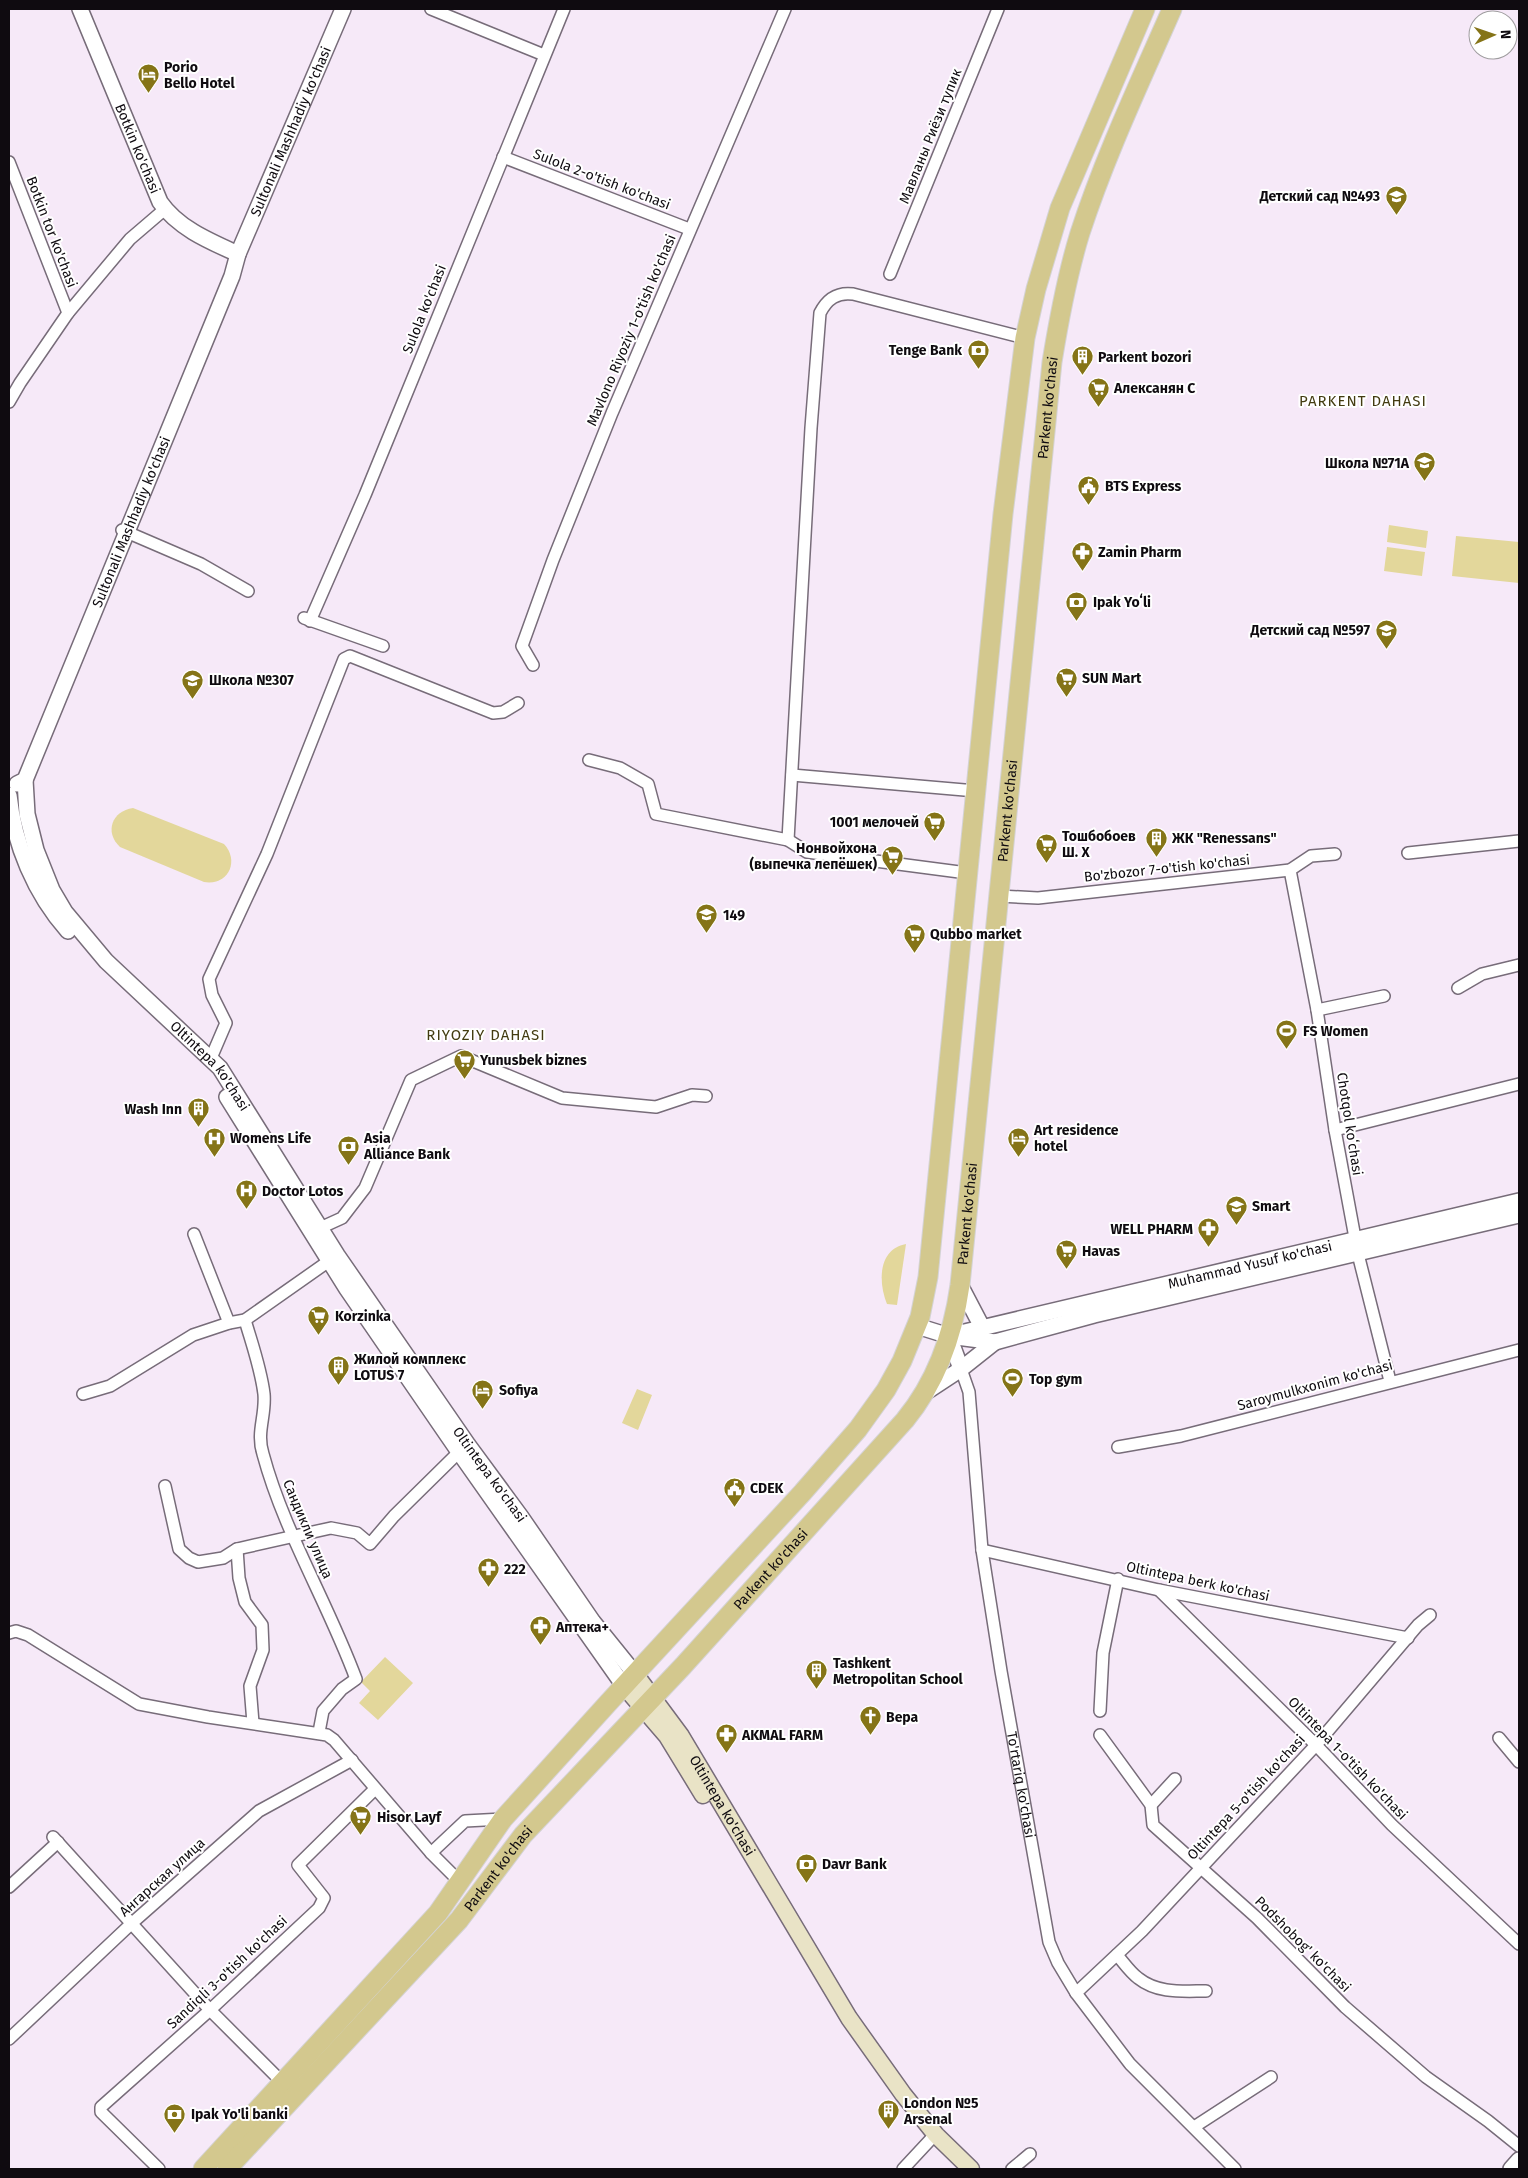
<svg xmlns="http://www.w3.org/2000/svg" width="1528" height="2178" viewBox="0 0 1528 2178" font-family="'Fira Sans',sans-serif">
  <rect width="100%" height="100%" fill="#f6e9f8"/>
  <g fill="#e3d79b">
    <polygon points="1389,525 1428,531 1426,548 1387,542"/>
    <polygon points="1456,536 1519,542 1519,583 1452,576"/>
    <polygon points="1387,547 1425,552 1422,576 1384,571"/>
    <path d="M133,808l91,36c16,17 4,42 -20,38l-84,-35c-16,-15 -8,-36 13,-39z"/>
    <path d="M906,1244l-9,61 -10,-1c-9,-22 -9,-55 19,-60z"/>
    <polygon points="637,1389 652,1395 638,1430 622,1423"/>
    <polygon points="385,1657 413,1683 378,1720 359,1703 370,1691 361,1682"/>
  </g>
  <g fill="none" stroke-linecap="round" stroke-linejoin="round">
    <defs>
      <g id="minor">
        <polyline points="431,9 544,55"/>
        <polyline points="503,157 689,229"/>
        <polyline points="9,162 68,313"/>
        <polyline points="890,274 998,9"/>
        <polyline points="9,402 20,383 68,313 130,239 165,209"/>
        <polyline points="122,530 201,564 248,591"/>
        <polyline points="304,618 383,646"/>
        <polyline points="310,621 365,495 564,9"/>
        <polyline points="533,665 522,646 553,560 612,413 785,9"/>
        <polyline points="589,760 620,768 648,784 656,814 788,840 807,852 967,873"/>
        <polyline points="792,775 976,791"/>
        <path d="M788,840l23,-412 9,-115c7,-14 17,-21 33,-19l172,44"/>
        <polyline points="1408,853 1519,841"/>
        <polyline points="1290,870 1317,1010 1335,1130 1358,1254 1390,1381"/>
        <polyline points="999,896 1038,898 1290,870 1311,856 1335,854"/>
        <polyline points="1458,988 1482,974 1519,965"/>
        <polyline points="1317,1010 1384,996"/>
        <polyline points="211,1058 226,1023 212,995 209,979 267,854 344,659 350,656 493,713 503,712 518,703"/>
        <polyline points="1335,1130 1519,1084"/>
        <polyline points="320,1228 342,1218 365,1188 411,1080 461,1056 562,1098 656,1107 692,1095 706,1096"/>
        <polyline points="194,1234 229,1323"/>
        <path d="M245,1320c7,24 16,49 19,74 2,22 -8,38 -1,60 21,78 65,149 93,225l-14,10 -19,22 -4,21"/>
        <path id="s1" d="M961,1369l8,23 13,158 19,121 48,271 9,21 18,30 54,71 105,105"/>
        <polyline points="83,1394 110,1386 193,1335 229,1323 245,1320 329,1261"/>
        <polyline points="1118,1447 1181,1436 1519,1350"/>
        <polyline points="165,1486 179,1549 189,1558 198,1562 223,1558 237,1549 331,1528 357,1533 370,1544 394,1516 459,1452"/>
        <polyline points="237,1549 239,1578 245,1602 262,1625 263,1650 250,1686 253,1723"/>
        <polyline points="982,1550 1159,1590 1408,1638"/>
        <polyline points="1159,1590 1316,1745 1392,1825 1519,1944"/>
        <polyline points="9,1633 16,1631 28,1635 139,1704 208,1717 327,1735 334,1740 431,1853 460,1882"/>
        <polyline points="1100,1711 1103,1653 1118,1579"/>
        <polyline points="1100,1735 1151,1805 1153,1825 1257,1918 1345,2007 1426,2077 1488,2121 1519,2146"/>
        <polyline points="1499,1738 1519,1762"/>
        <polyline points="1151,1805 1175,1779"/>
        <polyline points="53,1837 210,2010 283,2083"/>
        <polyline points="431,1853 465,1821 503,1819"/>
        <polyline points="9,1887 58,1842"/>
        <path d="M1117,1955c7,8 13,17 21,23 20,16 45,13 68,13"/>
        <polyline points="1076,1993 1142,1931 1316,1745 1418,1625 1430,1615"/>
        <polyline points="9,2039 131,1924 259,1811 352,1760"/>
        <polyline points="1194,2127 1271,2077"/>
        <polyline points="159,2169 101,2112 101,2107 210,2010 319,1908 324,1898 298,1865 375,1789"/>
        <polyline points="903,2169 930,2140"/>
        <polyline points="1012,2169 1030,2154"/>
      </g>
      <g id="tertiary">
        <path id="s2" d="M80,9l80,193c18,26 49,39 78,52"/>
        <path id="s3" d="M25,780l2,34 9,36 16,40 13,22 41,49 114,107 117,187 131,190 53,72 72,105 42,52"/>
        <path id="s4" d="M17,784l8,-4 207,-504 6,-22 105,-245"/>
        <path d="M9,795c5,49 26,99 59,136"/>
        <polyline points="227,1097 347,1289 459,1452 624,1686"/>
        <polyline points="960,1285 982,1327"/>
        <polyline points="917,1326 949,1336 995,1342 1094,1315 1519,1215"/>
        <path id="s5" d="M956,1334l563,-133"/>
        <polyline points="949,1336 961,1369"/>
        <polyline points="926,1392 961,1369 995,1342"/>
        <polyline points="1511,2169 1519,2160"/>
      </g>
      <g id="secondary">
        <path id="s6" d="M635,1674l46,62 168,282 54,76 33,41 35,34"/>
        <polyline points="624,1686 667,1736 703,1795"/>
      </g>
      <g id="primary">
        <polyline points="203,2169 438,1913 503,1819 609,1702 803,1492 858,1429 886,1390 902,1361 920,1317 928,1277 1003,514 1025,338 1036,289 1060,208 1145,9"/>
        <path id="s7" d="M227,2169l232,-249 64,-85 160,-169 222,-246c32,-39 48,-85 55,-135l92,-923c7,-43 15,-87 28,-129 25,-77 60,-151 92,-224"/>
      </g>
    </defs>
    <use href="#minor" stroke="#776c79" stroke-width="14"/>
    <use href="#tertiary" stroke="#776c79" stroke-width="18"/>
    <use href="#secondary" stroke="#776c79" stroke-width="19"/>
    <use href="#primary" stroke="#d4d3d4" stroke-width="21"/>
    <use href="#minor" stroke="#fff" stroke-width="11"/>
    <use href="#tertiary" stroke="#fff" stroke-width="15"/>
    <use href="#secondary" stroke="#e9e3c6" stroke-width="16"/>
    <use href="#primary" stroke="#d3c88e" stroke-width="19"/>
  </g>
  <defs>
    <symbol id="hotel-pin" viewBox="-11 -11 22 30"><path d="M0 17L-7.5 6A9.5 9.5 0 1 1 7.5 6Z" fill="#857417" stroke="#fff"/><path d="M-6-4.5h1.5V1H6V5H4.5V3h-9V5H-6ZM-4 0a1.8 1.8 0 1 1 3.6 0ZM.5 0V-2.5h3Q6-2.5 6 0Z" fill="#fff"/></symbol>
    <symbol id="school-pin" viewBox="-11 -11 22 30"><path d="M0 17L-7.5 6A9.5 9.5 0 1 1 7.5 6Z" fill="#857417" stroke="#fff"/><path d="M0-5L7-2L0 1L-7-2ZM-4 1L0 2.5L4 1V4Q0 6-4 4Z" fill="#fff"/></symbol>
    <symbol id="bank-pin" viewBox="-11 -11 22 30"><path d="M0 17L-7.5 6A9.5 9.5 0 1 1 7.5 6Z" fill="#857417" stroke="#fff"/><path d="M-6-4H6V4H-6ZM0-2.3a2.3 2.3 0 1 0 0 4.6a2.3 2.3 0 1 0 0-4.6Z" fill="#fff"/></symbol>
    <symbol id="building-pin" viewBox="-11 -11 22 30"><path d="M0 17L-7.5 6A9.5 9.5 0 1 1 7.5 6Z" fill="#857417" stroke="#fff"/><path d="M-4-6H4V6H1V3H-1V6H-4ZM-2.5-4.3h1.7v1.8h-1.7ZM.8-4.3h1.7v1.8H.8ZM-2.5-1h1.7V.8h-1.7ZM.8-1h1.7V.8H.8Z" fill="#fff"/></symbol>
    <symbol id="supermarket-pin" viewBox="-11 -11 22 30"><path d="M0 17L-7.5 6A9.5 9.5 0 1 1 7.5 6Z" fill="#857417" stroke="#fff"/><path d="M-6-5.5h2.5l.6 2H6L4.5 2H-2.5L-4.4-4H-6ZM-1.5 3.2a1.3 1.3 0 1 0 .1 0ZM3 3.2a1.3 1.3 0 1 0 .1 0Z" fill="#fff"/></symbol>
    <symbol id="civic-pin" viewBox="-11 -11 22 30"><path d="M0 17L-7.5 6A9.5 9.5 0 1 1 7.5 6Z" fill="#857417" stroke="#fff"/><path d="M-.6-6.5H3V-4.5H.6V-3L4-1V1h2V6H-6V1h2V-1L-.6-3ZM-1.2 2.5V6h2.4V2.5Z" fill="#fff"/></symbol>
    <symbol id="pharmacy-pin" viewBox="-11 -11 22 30"><path d="M0 17L-7.5 6A9.5 9.5 0 1 1 7.5 6Z" fill="#857417" stroke="#fff"/><path d="M-2-6h4v4h4v4h-4v4h-4v-4h-4v-4h4Z" fill="#fff"/></symbol>
    <symbol id="stadium-pin" viewBox="-11 -11 22 30"><path d="M0 17L-7.5 6A9.5 9.5 0 1 1 7.5 6Z" fill="#857417" stroke="#fff"/><path d="M0-5a6.5 5 0 1 0 0 10a6.5 5 0 1 0 0-10ZM-3.5-1.8h7v3.6h-7Z" fill="#fff"/></symbol>
    <symbol id="hospital-pin" viewBox="-11 -11 22 30"><path d="M0 17L-7.5 6A9.5 9.5 0 1 1 7.5 6Z" fill="#857417" stroke="#fff"/><path d="M-5-5h3v3.5h4V-5h3V5h-3V1.5h-4V5h-3Z" fill="#fff"/></symbol>
    <symbol id="church-pin" viewBox="-11 -11 22 30"><path d="M0 17L-7.5 6A9.5 9.5 0 1 1 7.5 6Z" fill="#857417" stroke="#fff"/><path d="M-1.2-6h2.4v3.5h3.3v2.4h-3.3V6h-2.4V-.1h-3.3v-2.4h3.3Z" fill="#fff"/></symbol>
  </defs>
  <g fill-rule="evenodd">
    <use href="#hotel-pin" x="136" y="62" width="25" height="34"/>
    <use href="#school-pin" x="1384" y="184" width="25" height="34"/>
    <use href="#bank-pin" x="966" y="338" width="25" height="34"/>
    <use href="#building-pin" x="1070" y="344" width="25" height="34"/>
    <use href="#supermarket-pin" x="1086" y="376" width="25" height="34"/>
    <use href="#school-pin" x="1412" y="450" width="25" height="34"/>
    <use href="#civic-pin" x="1076" y="474" width="25" height="34"/>
    <use href="#pharmacy-pin" x="1070" y="540" width="25" height="34"/>
    <use href="#bank-pin" x="1064" y="590" width="25" height="34"/>
    <use href="#school-pin" x="1374" y="618" width="25" height="34"/>
    <use href="#supermarket-pin" x="1054" y="666" width="25" height="34"/>
    <use href="#school-pin" x="180" y="668" width="25" height="34"/>
    <use href="#supermarket-pin" x="922" y="810" width="25" height="34"/>
    <use href="#building-pin" x="1144" y="826" width="25" height="34"/>
    <use href="#supermarket-pin" x="1034" y="832" width="25" height="34"/>
    <use href="#supermarket-pin" x="880" y="844" width="25" height="34"/>
    <use href="#school-pin" x="694" y="902" width="25" height="34"/>
    <use href="#supermarket-pin" x="902" y="922" width="25" height="34"/>
    <use href="#stadium-pin" x="1274" y="1018" width="25" height="34"/>
    <use href="#supermarket-pin" x="452" y="1048" width="25" height="34"/>
    <use href="#building-pin" x="186" y="1096" width="25" height="34"/>
    <use href="#hospital-pin" x="202" y="1126" width="25" height="34"/>
    <use href="#hotel-pin" x="1006" y="1126" width="25" height="34"/>
    <use href="#bank-pin" x="336" y="1134" width="25" height="34"/>
    <use href="#hospital-pin" x="234" y="1178" width="25" height="34"/>
    <use href="#school-pin" x="1224" y="1194" width="25" height="34"/>
    <use href="#pharmacy-pin" x="1196" y="1216" width="25" height="34"/>
    <use href="#supermarket-pin" x="1054" y="1238" width="25" height="34"/>
    <use href="#supermarket-pin" x="306" y="1304" width="25" height="34"/>
    <use href="#building-pin" x="326" y="1354" width="25" height="34"/>
    <use href="#stadium-pin" x="1000" y="1366" width="25" height="34"/>
    <use href="#hotel-pin" x="470" y="1378" width="25" height="34"/>
    <use href="#civic-pin" x="722" y="1476" width="25" height="34"/>
    <use href="#pharmacy-pin" x="476" y="1556" width="25" height="34"/>
    <use href="#pharmacy-pin" x="528" y="1614" width="25" height="34"/>
    <use href="#building-pin" x="804" y="1658" width="25" height="34"/>
    <use href="#church-pin" x="858" y="1704" width="25" height="34"/>
    <use href="#pharmacy-pin" x="714" y="1722" width="25" height="34"/>
    <use href="#supermarket-pin" x="348" y="1804" width="25" height="34"/>
    <use href="#bank-pin" x="794" y="1852" width="25" height="34"/>
    <use href="#building-pin" x="876" y="2098" width="25" height="34"/>
    <use href="#bank-pin" x="162" y="2102" width="25" height="34"/>
  </g>
  <g text-anchor="middle" stroke-width="4" stroke-linejoin="round" paint-order="stroke">
    <g font-size="14" font-weight="bold" fill="#0f0b10" stroke="#fff" text-anchor="start">
      <text x="164" y="72">Porio<tspan x="164" dy="16">Bello Hotel</tspan></text>
      <text x="1380" y="201" text-anchor="end">Детский сад №493</text>
      <text x="962" y="355" text-anchor="end">Tenge Bank</text>
      <text x="1098" y="362">Parkent bozori</text>
      <text x="1114" y="393">Алексанян С</text>
      <text x="1409" y="468" text-anchor="end">Школа №71А</text>
      <text x="1105" y="491">BTS Express</text>
      <text x="1098" y="557">Zamin Pharm</text>
      <text x="1093" y="607">Ipak Yoʻli</text>
      <text x="1370" y="635" text-anchor="end">Детский сад №597</text>
      <text x="1082" y="683">SUN Mart</text>
      <text x="209" y="685">Школа №307</text>
      <text x="919" y="827" text-anchor="end">1001 мелочей</text>
      <text x="1062" y="841">Тошбобоев<tspan x="1062" dy="16">Ш. Х</tspan></text>
      <text x="1172" y="843">ЖК "Renessans"</text>
      <text x="877" y="853" text-anchor="end">Нонвойхона<tspan x="877" dy="16">(выпечка лепёшек)</tspan></text>
      <text x="723" y="920">149</text>
      <text x="930" y="939">Qubbo market</text>
      <text x="1303" y="1036">FS Women</text>
      <text x="480" y="1065">Yunusbek biznes</text>
      <text x="182" y="1114" text-anchor="end">Wash Inn</text>
      <text x="1034" y="1135">Art residence<tspan x="1034" dy="16">hotel</tspan></text>
      <text x="230" y="1143">Womens Life</text>
      <text x="364" y="1143">Asia<tspan x="364" dy="16">Alliance Bank</tspan></text>
      <text x="262" y="1196">Doctor Lotos</text>
      <text x="1252" y="1211">Smart</text>
      <text x="1193" y="1234" text-anchor="end">WELL PHARM</text>
      <text x="1082" y="1256">Havas</text>
      <text x="335" y="1321">Korzinka</text>
      <text x="354" y="1364">Жилой комплекс<tspan x="354" dy="16">LOTUS 7</tspan></text>
      <text x="1029" y="1384">Top gym</text>
      <text x="499" y="1395">Sofiya</text>
      <text x="750" y="1493">CDEK</text>
      <text x="504" y="1574">222</text>
      <text x="556" y="1632">Аптека+</text>
      <text x="833" y="1668">Tashkent<tspan x="833" dy="16">Metropolitan School</tspan></text>
      <text x="886" y="1722">Вера</text>
      <text x="742" y="1740">AKMAL FARM</text>
      <text x="377" y="1822">Hisor Layf</text>
      <text x="822" y="1869">Davr Bank</text>
      <text x="904" y="2108">London №5<tspan x="904" dy="16">Arsenal</tspan></text>
      <text x="191" y="2119">Ipak Yo'li banki</text>
    </g>
    <g font-size="14" fill="#0f0b10" stroke="#fff">
      <text dy="5" stroke="none"><textPath href="#s4" startOffset="710">Sultonali Mashhadiy ko'chasi</textPath></text>
      <text transform="translate(930 136) rotate(-68)" y="5">Мавланы Риёзи тупик</text>
      <text dy="5" stroke="none"><textPath href="#s2" startOffset="151">Botkin ko'chasi</textPath></text>
      <text transform="translate(602 179) rotate(21)" y="5">Sulola 2-o'tish ko'chasi</text>
      <text transform="translate(52 232) rotate(69)" y="5">Botkin tor ko'chasi</text>
      <text transform="translate(424 309) rotate(-68)" y="5">Sulola ko'chasi</text>
      <text transform="translate(631 330) rotate(-67)" y="5">Mavlono Riyoziy 1-o'tish ko'chasi</text>
      <text dy="5" stroke="none"><textPath href="#s7" startOffset="2040">Parkent ko'chasi</textPath></text>
      <text dy="5" stroke="none"><textPath href="#s4" startOffset="288">Sultonali Mashhadiy ko'chasi</textPath></text>
      <text dy="5" stroke="none"><textPath href="#s7" startOffset="1635">Parkent ko'chasi</textPath></text>
      <text transform="translate(1167 868) rotate(-6)" y="5">Bo'zbozor 7-o'tish ko'chasi</text>
      <text dy="5" stroke="none"><textPath href="#s3" startOffset="352">Oltintepa ko'chasi</textPath></text>
      <text transform="translate(1350 1124) rotate(81)" y="5">Chotqol koʻchasi</text>
      <text dy="5" stroke="none"><textPath href="#s7" startOffset="1230">Parkent ko'chasi</textPath></text>
      <text dy="5" stroke="none"><textPath href="#s5" startOffset="302">Muhammad Yusuf ko'chasi</textPath></text>
      <text transform="translate(1315 1385) rotate(-15)" y="5">Saroymulkxonim ko'chasi</text>
      <text dy="5" stroke="none"><textPath href="#s3" startOffset="848">Oltintepa ko'chasi</textPath></text>
      <text transform="translate(308 1529) rotate(67)" y="5">Сандикли улица</text>
      <text dy="5" stroke="none"><textPath href="#s7" startOffset="810">Parkent ko'chasi</textPath></text>
      <text transform="translate(1198 1581) rotate(12)" y="5">Oltintepa berk ko'chasi</text>
      <text transform="translate(1348 1758) rotate(46)" y="5">Oltintepa 1-o'tish ko'chasi</text>
      <text dy="5" stroke="none"><textPath href="#s1" startOffset="421">To'rtariq ko'chasi</textPath></text>
      <text transform="translate(1246 1797) rotate(-47)" y="5">Oltintepa 5-o'tish ko'chasi</text>
      <text dy="5" stroke="none"><textPath href="#s6" startOffset="158">Oltintepa ko'chasi</textPath></text>
      <text dy="5" stroke="none"><textPath href="#s7" startOffset="405">Parkent ko'chasi</textPath></text>
      <text transform="translate(162 1877) rotate(-42)" y="5">Ангарская улица</text>
      <text transform="translate(1303 1944) rotate(45)" y="5">Podshobog' ko'chasi</text>
      <text transform="translate(227 1972) rotate(-43)" y="5">Sandiqli 3-o'tish ko'chasi</text>
    </g>
    <g font-size="15" letter-spacing="1" fill="#433b11" stroke="#fff">
      <text x="1363" y="406">PARKENT DAHASI</text>
      <text x="486" y="1040">RIYOZIY DAHASI</text>
    </g>
  </g>
  <rect width="1528" height="2178" fill="none" stroke="#0f0b10" stroke-width="20"/>
  <g transform="translate(1493 35) rotate(88)"><circle r="24" fill="#ffffff" stroke="#9f9d9f"/>
  <path d="M0-4L9 19L0 12L-9 19Z" fill="#857417"/>
  <text y="-8" font-size="14" font-weight="bold" text-anchor="middle" fill="#0f0b10">N</text>
  </g>
</svg>
